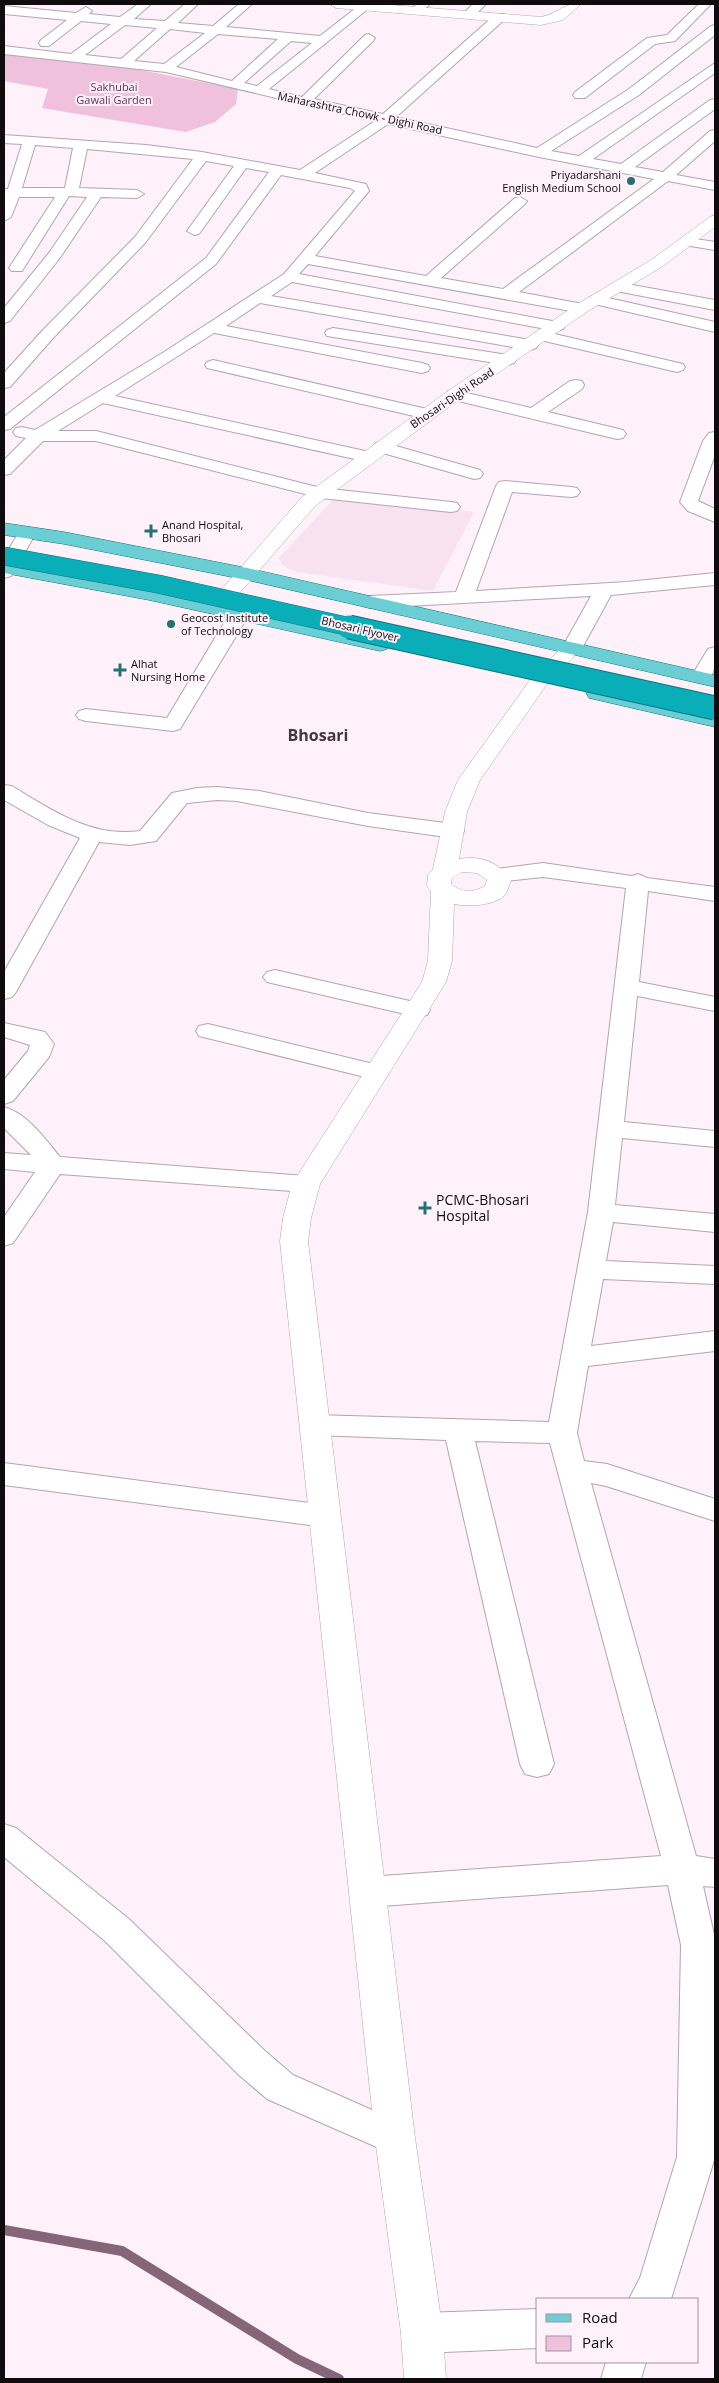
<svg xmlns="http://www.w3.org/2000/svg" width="719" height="2383" viewBox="0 0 719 2383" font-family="'Open Sans',sans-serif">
  <rect width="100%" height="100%" fill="#fff1f9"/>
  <polygon fill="#f8e2ef" points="339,493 474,512 433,591 297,572 288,569 282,564 279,558"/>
  <polygon fill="#efc1dd" points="4,53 115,65 238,89 236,104 215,122 186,132 42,108 48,89 4,81"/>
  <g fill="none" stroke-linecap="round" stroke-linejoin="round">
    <polyline stroke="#856679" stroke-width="10" points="4,2230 122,2251 297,2359 339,2379"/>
    <defs>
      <g id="street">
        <path d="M138,4h13l-17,15 31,2 20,-17h13l-20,19 35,3 26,-22h13l-26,23 94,9 41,-32h13l-105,85 33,8 63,-62 4,-1 6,4 -2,3 -59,58 69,15 113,-100h8l2,3 -2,3 -108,97 141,31 92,-59 82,-63 4,-1v10l-76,60 -88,56 28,5 136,-93v10l-122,86 28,5 89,-64 5,-1v10l-80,58 28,5 47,-41 5,-1v11l-39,34 39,7v8l-47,-9 -149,111 69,13 2,3 -8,5 -274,-49 -9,10 264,49 2,3 -2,3 -6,2 -265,-49 -21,14 259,44 6,2 2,3 -2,3 -6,2 -270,-47 -34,23 196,37 6,2 2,3 -2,3 -6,2 -208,-40 -99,63 259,57 3,4 -3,4 -6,1 -265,-59 -45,28h38l225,57 130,14 6,1 3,4 -3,4 -6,1 -130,-14 -225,-57h-53l-33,33 -6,1v-15l22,-22 -10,-2 -3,-4 3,-4 6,-1 13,3 129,-78 120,-78 71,-83 -5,-3 -69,-13 -65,89 -206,165 -6,1v-13l202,-159 63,-86 -23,-4 -47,66 -5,1 -7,-4 47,-65 -28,-5 -61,82 -91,94 -44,50 -6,1v-15l38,-42 93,-94 58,-78 -106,-10 -8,39 58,2 7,4 -7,4 -36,-1 -42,62 -49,62 -6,2v-15l45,-55 38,-56 -18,-1 -47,75h-10l-3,-3 46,-71h-36l-8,20 -7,4v-32h4l14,-45 -18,-1v-8l142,10 56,7 98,18 75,-49 -209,-49 -162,-18v-8l67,8 40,-30 -30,-3 -32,25h-8l-2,-3 2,-3 26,-20 -63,-6v-8l72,7 10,-6 6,4 -3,3 31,3zM125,25l32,3 -36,31 -36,-4zM170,29l35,4 -41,31 -30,-3zM218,34l60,5 -46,42 -56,-14zM291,41l21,2 -55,43 -13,-3zM388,124l151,33 115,22 -151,110 -62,-11 84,-74 2,-3 -7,-4 -5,1 -89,78 -111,-20 54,-65 -3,-7 -51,-11zM35,145l38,3 -8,40h-43z"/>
        <polygon points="417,4 430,4 420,13 412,13 410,10"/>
        <polygon points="473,4 486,4 472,18 464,18 462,15"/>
        <polygon points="699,4 711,4 675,41 655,44 585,98 575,98 573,95 575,92 647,38 667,35"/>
        <polygon points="689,238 715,242 715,250 684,245 682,242 684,239"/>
        <polygon points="616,282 715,300 715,310 611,290 608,287"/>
        <polygon points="595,295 715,322 715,332 590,303 587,300 590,297"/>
        <polygon points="333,328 508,355 514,357 516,360 514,363 508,365 327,336 325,333 327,330"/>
        <polygon points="542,331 683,364 685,367 683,370 677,372 536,339 534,336 536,333"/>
        <polygon points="213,360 427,409 433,410 435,414 433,418 427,419 207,368 205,365 207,362"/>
        <polygon points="576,380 582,381 584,385 582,389 548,412 623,430 626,434 623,438 617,439 454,400 448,399 446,395 448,391 454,390 531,408 570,381"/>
        <polygon points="715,432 715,455 698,501 715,509 715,522 688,511 680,502 703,441 709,433"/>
        <polygon points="382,442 480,470 483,474 480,478 474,479 376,451 373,447 376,443"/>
        <polygon points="505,481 571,487 577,488 580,492 577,496 571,497 512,492 476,591 627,582 715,573 715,585 611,595 582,648 579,652 572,654 565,652 562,648 591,596 370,608 363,606 360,602 363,598 370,596 456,592 496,486 499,482"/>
        <polygon points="27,527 33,529 36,533 11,576 4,578 4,557 21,529"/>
        <polygon points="240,607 247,609 250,613 180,729 173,731 86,721 79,719 76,715 79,711 86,709 167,718 230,613 233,609"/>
        <path d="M715,647c1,13 1,23 -7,34l-7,2 -7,-2 -3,-4 17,-28z"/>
        <path d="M4,785l8,1c39,24 80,52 128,45l32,-38 25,-5 20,-1 42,4 109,22 85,11 8,2 3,5 -3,5 -8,2 -85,-12 -131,-25 -20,-1 -30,3 -31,38 -26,4 -31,-3 -83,150 -4,5 -8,2v-27l76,-134 -32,-13 -44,-25z"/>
        <polygon points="543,863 632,876 638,874 647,878 715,887 715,901 648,891 639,982 715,997 715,1011 637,996 624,1122 715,1131 715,1147 622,1138 615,1205 715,1214 715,1232 613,1222 606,1261 715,1266 715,1284 603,1279 591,1346 715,1331 715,1351 588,1366 577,1433 584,1461 607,1464 715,1499 715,1521 606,1486 591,1483 696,1856 715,1859 715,1887 703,1886 715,1939 715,2157 671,2299 629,2299 640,2278 677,2157 681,1945 668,1885 368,1907 356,1902 351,1892 356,1882 368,1877 661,1856 550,1443 475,1441 554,1764 549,1774 537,1777 525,1774 520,1764 446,1440 315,1435 305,1432 300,1425 305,1418 315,1415 549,1422 588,1212 626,888 543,877 496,882 488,880 485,875 488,870"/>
        <polygon points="275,970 427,1005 430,1010 427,1015 418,1017 267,982 263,977 267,972"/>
        <polygon points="4,1023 45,1032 54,1044 49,1057 13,1101 4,1104 4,1080 28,1051 30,1045 4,1037"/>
        <polygon points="208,1024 386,1067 389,1072 386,1077 377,1080 199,1036 196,1031 199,1026"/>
        <path d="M4,1107c23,6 42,33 56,50l246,19 9,2 4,6 -4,6 -9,2 -246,-18 -47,69 -9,3v-29l31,-45 -31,-3v-16l27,2 -27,-27z"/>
        <polygon points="4,1463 325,1505 336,1508 340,1516 336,1524 325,1527 4,1485"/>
        <polygon points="4,1824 16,1828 129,1919 265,2051 293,2075 408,2126 414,2138 408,2150 395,2155 267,2099 239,2075 105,1941 4,1857"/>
        <polygon points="538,2309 538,2348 422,2353 408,2347 402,2333 408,2319 422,2313"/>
        <polygon points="606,2362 646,2362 641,2379 601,2379"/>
      </g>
      <g id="secondary">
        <path d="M330,4h49l162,13c19,-4 21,-14 40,-13l-18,16 -22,5 -205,-17z"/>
        <polygon points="715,215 715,227 663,266 588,311 460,399 316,505 223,612 216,614 209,612 206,608 209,604 302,497 448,391 576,305 651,260 710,217"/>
        <path d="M572,642l7,2 3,4 -35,36 -67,96 -13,32 -8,47c21,-4 40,3 52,21 -2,5 -3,11 -6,15 -12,11 -36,12 -51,9l-2,57 -6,21 -126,202 -9,34 -3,23 107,897 28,195 3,46h-42l-3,-46 -26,-195 -95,-897 3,-23 9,-34 130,-202 6,-21 3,-70 -4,-5 1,-11 5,-6 12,-57 13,-32 75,-104 32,-32zM462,872l15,1 10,7 -2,6c-12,7 -23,7 -34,-2l1,-6z"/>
      </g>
      <g id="primary">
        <polygon points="4,523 64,532 247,568 715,675 715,687 247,580 64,544 4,535"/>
        <polygon points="4,561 149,588 380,639 387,641 390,645 387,649 380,651 149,600 4,573"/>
        <polygon points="597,687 715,715 715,727 589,698 586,693 589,688"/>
      </g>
    </defs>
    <use href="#street" stroke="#b2a5ad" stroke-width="2"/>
    <use href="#secondary" stroke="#b2a5ad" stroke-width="1"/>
    <use href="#primary" stroke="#0b757c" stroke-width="1"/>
    <use href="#street" fill="#fff" fill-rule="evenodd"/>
    <use href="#secondary" fill="#fff" fill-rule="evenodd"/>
    <use href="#primary" fill="#6bced4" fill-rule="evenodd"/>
    <defs>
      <polyline id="highway-bridge-far1" points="4,556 158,584 355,628"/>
      <polyline id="highway-bridge" points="349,627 715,708"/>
    </defs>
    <use href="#highway-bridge-far1" stroke="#0b757c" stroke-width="19" stroke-linecap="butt"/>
    <use href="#highway-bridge" stroke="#0b757c" stroke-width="25" stroke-linecap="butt"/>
    <use href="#highway-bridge-far1" stroke="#09aeb8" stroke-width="18"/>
    <use href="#highway-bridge" stroke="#09aeb8" stroke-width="23"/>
  </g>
  <g fill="#257075" stroke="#fff1f9" stroke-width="2">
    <circle cx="631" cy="181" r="5"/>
    <path d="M148.5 523.5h5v5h5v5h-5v5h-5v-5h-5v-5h5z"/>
    <circle cx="171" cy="624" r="5"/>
    <path d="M117.5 662.5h5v5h5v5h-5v5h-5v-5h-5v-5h5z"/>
    <path d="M422.5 1200.5h5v5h5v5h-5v5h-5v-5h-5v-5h5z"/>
  </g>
  <g text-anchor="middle" stroke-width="4" stroke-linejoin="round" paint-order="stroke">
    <g font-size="11" fill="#652e54" stroke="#fff1f9">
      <text x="114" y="91">Sakhubai<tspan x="114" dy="13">Gawali Garden</tspan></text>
    </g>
    <g font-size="11" fill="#100c0e" stroke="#fff1f9">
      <text transform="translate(360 113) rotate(12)" y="4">Maharashtra Chowk - Dighi Road</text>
      <text transform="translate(452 398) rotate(-34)" y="4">Bhosari-Dighi Road</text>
      <text transform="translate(360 629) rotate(13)" y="4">Bhosari Flyover</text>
    </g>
    <g font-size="11" fill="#100c0e" stroke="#fff1f9" text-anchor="start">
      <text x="621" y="179" text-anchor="end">Priyadarshani<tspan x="621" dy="13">English Medium School</tspan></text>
      <text x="162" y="529">Anand Hospital,<tspan x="162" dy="13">Bhosari</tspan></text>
      <text x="181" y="622">Geocost Institute<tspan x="181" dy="13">of Technology</tspan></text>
      <text x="131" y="668">Alhat<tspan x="131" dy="13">Nursing Home</tspan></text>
    </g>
    <g font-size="14" fill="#100c0e" stroke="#fff1f9" text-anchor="start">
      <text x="436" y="1205">PCMC-Bhosari<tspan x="436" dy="16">Hospital</tspan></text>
    </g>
    <g font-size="16" font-weight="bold" fill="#42373e" stroke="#fff1f9">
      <text x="318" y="741">Bhosari</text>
    </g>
  </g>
  <rect width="719" height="2383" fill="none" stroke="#100c0e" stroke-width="10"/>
  <rect x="536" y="2298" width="162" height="65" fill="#fff1f9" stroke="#9f959b"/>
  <rect x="546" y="2314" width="25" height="8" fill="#6bced4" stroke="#9f959b"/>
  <text x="582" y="2323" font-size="15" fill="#100c0e">Road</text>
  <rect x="546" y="2336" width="25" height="15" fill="#efc1dd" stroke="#9f959b"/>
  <text x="582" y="2348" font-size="15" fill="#100c0e">Park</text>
</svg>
